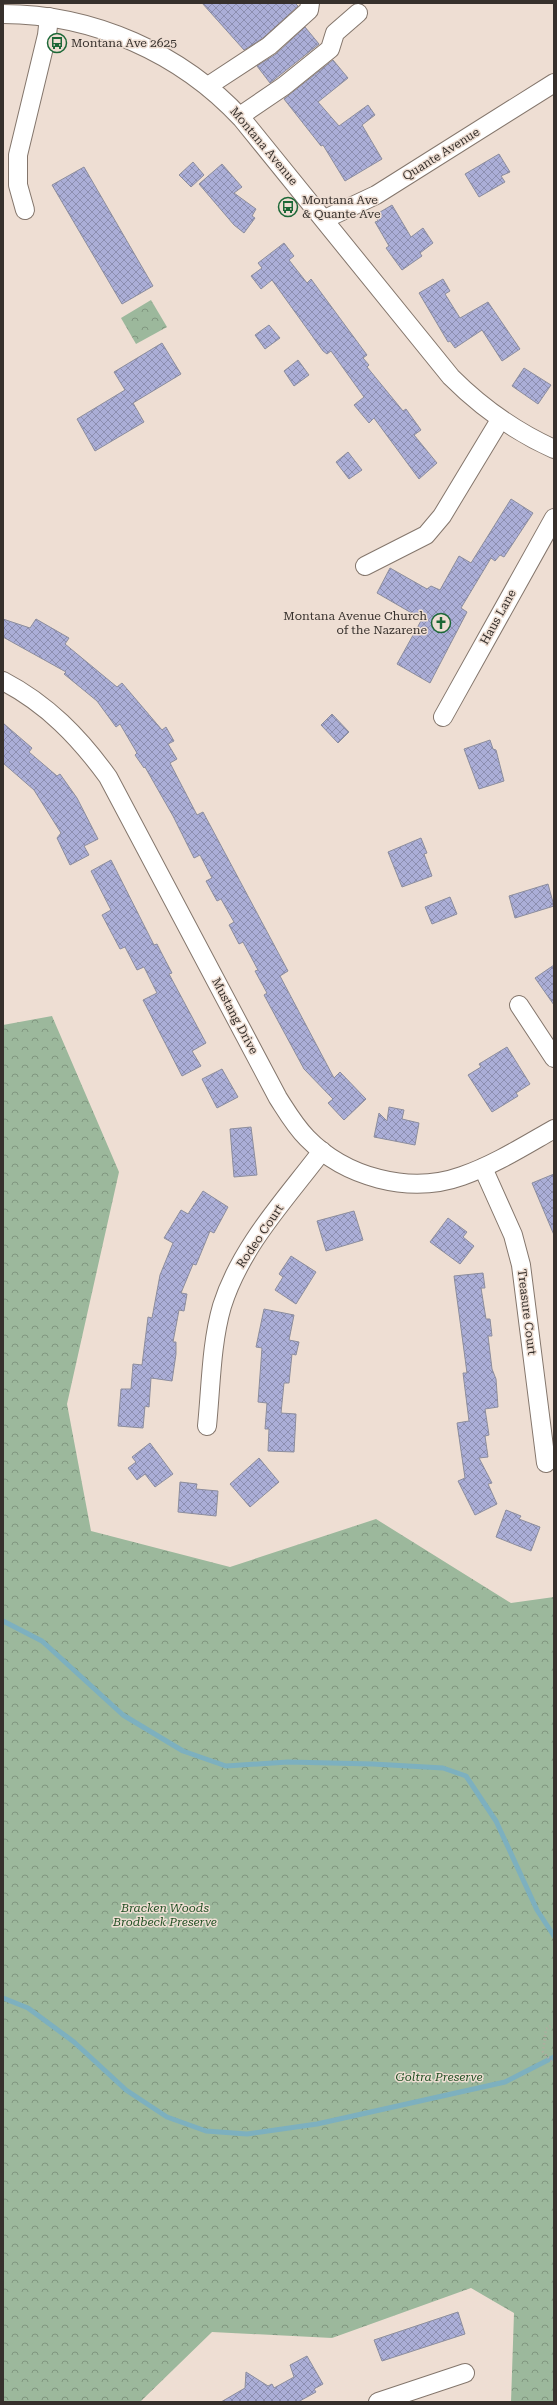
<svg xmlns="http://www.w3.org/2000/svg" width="557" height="2405" viewBox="0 0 557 2405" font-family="'Roboto Serif',serif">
  <defs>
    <pattern id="forest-crowns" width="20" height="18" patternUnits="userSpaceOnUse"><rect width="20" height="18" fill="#9cb89c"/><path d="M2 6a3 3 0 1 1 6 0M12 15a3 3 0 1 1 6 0" fill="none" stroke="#80967f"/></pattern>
    <pattern id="building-cross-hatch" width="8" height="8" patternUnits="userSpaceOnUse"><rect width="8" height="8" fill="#abaed7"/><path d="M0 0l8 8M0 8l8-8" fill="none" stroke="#8c8eaf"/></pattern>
  </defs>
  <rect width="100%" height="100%" fill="#eeded3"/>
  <g fill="url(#forest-crowns)">
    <polygon points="151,300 167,327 136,344 121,318"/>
    <polygon points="52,1016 119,1172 67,1404 91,1531 230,1567 376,1519 511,1603 554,1597 554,2402 511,2402 514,2313 471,2288 332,2338 212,2332 140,2402 3,2402 3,1025"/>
  </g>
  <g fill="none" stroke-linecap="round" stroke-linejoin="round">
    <g stroke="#7db0bf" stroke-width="5">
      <polyline points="3,1621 42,1641 123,1715 183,1751 226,1766 288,1762 373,1764 443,1768 466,1776 496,1821 537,1910 554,1936"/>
      <polyline points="3,1998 28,2008 74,2042 126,2090 167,2117 206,2131 247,2134 317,2124 505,2082 554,2057"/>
    </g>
  </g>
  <g fill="url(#building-cross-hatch)" stroke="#8c8d9d">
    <polygon points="202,3 295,3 298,6 263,38 244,50"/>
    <polygon points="305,27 319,44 270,83 257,66 276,54"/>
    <polygon points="333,60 348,78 318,102 339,126 368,105 375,115 362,125 382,159 345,181 323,145 321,146 284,99"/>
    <polygon points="499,154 510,172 501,176 505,182 479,197 465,174"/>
    <polygon points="193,162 204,175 191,187 179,175"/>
    <polygon points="222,164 242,187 234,193 256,209 252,216 255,218 244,233 234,225 199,184"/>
    <polygon points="84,167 153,286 122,304 52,185"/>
    <polygon points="392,205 411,237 423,228 433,243 420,253 422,256 402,270 386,248 389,246 375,222 378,221 375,215"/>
    <polygon points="284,243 294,256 289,260 307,283 311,279 367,355 363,358 369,365 367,367 403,411 406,409 421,430 414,435 437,463 419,479 374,418 369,423 354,405 364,397 331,351 327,354 323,351 272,280 261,289 251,276 262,268 258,263"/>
    <polygon points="443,279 450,291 445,294 460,318 488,302 520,349 502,361 482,330 455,348 450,341 448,342 419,293"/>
    <polygon points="269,325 280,338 265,349 255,335"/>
    <polygon points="162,343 181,374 133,403 144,422 95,451 77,419 125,390 114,372"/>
    <polygon points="298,360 309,375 294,386 284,371"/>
    <polygon points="524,368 551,385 538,404 512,386"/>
    <polygon points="348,452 362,470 349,479 336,462"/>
    <polygon points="511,499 533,513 504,557 500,555 495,561 491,558 461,608 467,612 430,683 397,664 422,619 377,593 390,568 427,589 431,586 440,590 459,556 471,563"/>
    <polygon points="3,619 30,628 36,619 69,638 65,644 117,687 122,683 162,730 166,727 174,741 168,744 177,759 170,763 197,815 203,812 288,971 280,976 334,1078 340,1072 366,1099 344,1120 328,1103 333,1099 304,1069 264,995 267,993 255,971 258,970 243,942 239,944 229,925 234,922 221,899 217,901 206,881 212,878 200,855 194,858 173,816 145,767 144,768 135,755 137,753 120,724 116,727 97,701 64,674 66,672 3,637"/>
    <polygon points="332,714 349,732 338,743 321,725"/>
    <polygon points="3,723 32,748 29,752 57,776 60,774 77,798 98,839 84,846 89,855 70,865 57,838 61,833 34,790 3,763"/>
    <polygon points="490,740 493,749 496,750 504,781 479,789 464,749"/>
    <polygon points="421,838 427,853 424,854 432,876 402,887 388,852"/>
    <polygon points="111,860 154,945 157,944 161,952 172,973 169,974 206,1043 192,1051 201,1066 182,1076 143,1000 157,993 144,967 137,970 125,947 120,949 102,915 111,910 91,871"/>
    <polygon points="548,884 554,906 515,918 509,896"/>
    <polygon points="450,897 457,914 432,924 425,907"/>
    <polygon points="554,965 554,1005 535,978"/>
    <polygon points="507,1047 530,1084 516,1093 518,1096 492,1112 468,1075 481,1067 479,1064"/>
    <polygon points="222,1069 238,1097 217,1108 202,1079"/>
    <polygon points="389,1107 404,1110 402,1119 419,1123 415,1145 374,1137 379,1113 387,1121"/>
    <polygon points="251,1127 257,1175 234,1177 230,1129"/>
    <polygon points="554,1174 554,1235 532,1183"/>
    <polygon points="203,1191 228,1207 214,1233 210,1231 196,1265 193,1264 181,1293 187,1294 184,1311 179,1310 173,1342 176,1342 176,1354 172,1381 151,1378 149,1407 145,1406 143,1428 118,1426 121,1389 131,1389 133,1364 142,1365 148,1317 152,1318 160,1275 173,1243 164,1238 181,1210 188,1214"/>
    <polygon points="354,1211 363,1240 326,1251 317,1221"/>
    <polygon points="448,1218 467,1232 463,1237 474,1246 460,1264 430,1242"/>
    <polygon points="291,1256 316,1272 296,1304 275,1290 283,1277 279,1274"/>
    <polygon points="483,1273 485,1288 481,1288 486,1319 490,1319 492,1336 488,1336 492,1369 496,1379 498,1407 485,1409 489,1435 485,1436 488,1457 479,1458 492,1483 488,1484 497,1504 475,1515 458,1481 465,1478 457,1423 469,1421 463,1373 467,1373 454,1276"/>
    <polygon points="264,1309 294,1315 289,1340 299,1342 296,1355 292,1354 289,1383 284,1383 281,1413 296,1414 294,1452 268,1451 269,1429 265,1429 267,1403 258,1402 262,1348 256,1347"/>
    <polygon points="150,1443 173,1474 155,1487 145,1474 137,1480 128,1468 136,1462 132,1457"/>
    <polygon points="259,1458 279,1482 250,1507 230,1484"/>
    <polygon points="180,1482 197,1484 196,1489 218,1491 216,1516 178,1512"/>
    <polygon points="506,1510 521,1516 519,1519 540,1527 531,1551 496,1537"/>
    <polygon points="458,2312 465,2334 382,2361 374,2340"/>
    <polygon points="307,2356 323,2384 314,2389 316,2392 298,2402 221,2402 245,2388 246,2372 268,2386 272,2384 274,2388 294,2377 290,2365"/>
  </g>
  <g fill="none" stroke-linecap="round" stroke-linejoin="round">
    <defs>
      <g id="minor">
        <path d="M3,14c90,0 178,39 239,105l209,258c31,31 63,54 103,72"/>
        <polyline points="208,86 269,46 309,10 310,3"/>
        <polyline points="240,116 284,86 330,49 335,33 358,13"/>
        <polyline points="25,210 18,185 18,155 47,35 49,17"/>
        <polyline points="325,219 376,195 554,83"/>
        <polyline points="365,566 426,535 442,516 500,420"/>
        <path d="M3,681c44,23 76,56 105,96l170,321c9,14 17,28 29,40 38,39 102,57 155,38 32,-11 62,-30 92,-47"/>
        <polyline points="443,717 554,518"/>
        <polyline points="519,1005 554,1058"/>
        <polyline points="483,1168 513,1235 521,1265 546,1463"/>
        <path d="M207,1426c4,-39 4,-82 15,-120 19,-60 63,-106 100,-155"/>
        <polyline points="378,2402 465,2373"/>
      </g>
    </defs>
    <use href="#minor" stroke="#84766c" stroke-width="20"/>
    <polyline stroke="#b6a9a0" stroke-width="2.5" stroke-dasharray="1 3" stroke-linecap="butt" points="554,2024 546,2029 543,2052 554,2064"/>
    <use href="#minor" stroke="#fff" stroke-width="18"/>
  </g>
  <defs>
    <symbol id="bus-ring" viewBox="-11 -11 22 22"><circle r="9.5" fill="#eeded3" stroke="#1c6837" stroke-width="1.5"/><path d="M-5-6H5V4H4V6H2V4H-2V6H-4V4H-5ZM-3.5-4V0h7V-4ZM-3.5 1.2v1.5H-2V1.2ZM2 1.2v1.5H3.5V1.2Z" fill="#1c6837"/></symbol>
    <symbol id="church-ring" viewBox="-11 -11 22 22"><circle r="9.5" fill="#eeded3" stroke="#1c6837" stroke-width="1.5"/><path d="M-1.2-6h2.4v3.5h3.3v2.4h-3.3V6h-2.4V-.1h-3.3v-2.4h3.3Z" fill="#1c6837"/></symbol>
  </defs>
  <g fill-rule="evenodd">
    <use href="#bus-ring" x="46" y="32" width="22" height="22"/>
    <use href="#bus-ring" x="277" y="196" width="22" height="22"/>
    <use href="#church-ring" x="430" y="612" width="22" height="22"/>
  </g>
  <g text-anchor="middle" stroke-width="3" stroke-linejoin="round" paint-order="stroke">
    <g font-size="12" fill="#36302c" stroke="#eeded3" text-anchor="start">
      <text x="71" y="47">Montana Ave 2625</text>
      <text x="302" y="204">Montana Ave<tspan x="302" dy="14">&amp; Quante Ave</tspan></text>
      <text x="427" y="620" text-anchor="end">Montana Avenue Church<tspan x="427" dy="14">of the Nazarene</tspan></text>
    </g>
    <g font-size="12" fill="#36302c" stroke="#eeded3">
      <text transform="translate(264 146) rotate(50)" y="4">Montana Avenue</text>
      <text transform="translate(441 154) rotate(-32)" y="4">Quante Avenue</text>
      <text transform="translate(498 617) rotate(-61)" y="4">Haus Lane</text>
      <text transform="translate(235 1016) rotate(62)" y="4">Mustang Drive</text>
      <text transform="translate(260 1236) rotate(-56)" y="4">Rodeo Court</text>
      <text transform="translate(527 1312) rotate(83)" y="4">Treasure Court</text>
    </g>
    <g font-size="12" font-style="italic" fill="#225024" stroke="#eeded3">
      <text x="165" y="1912">Bracken Woods<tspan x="165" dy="14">Brodbeck Preserve</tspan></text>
      <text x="439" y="2081">Goltra Preserve</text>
    </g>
  </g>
  <rect width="557" height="2405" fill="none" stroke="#36302c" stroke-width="8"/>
</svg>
